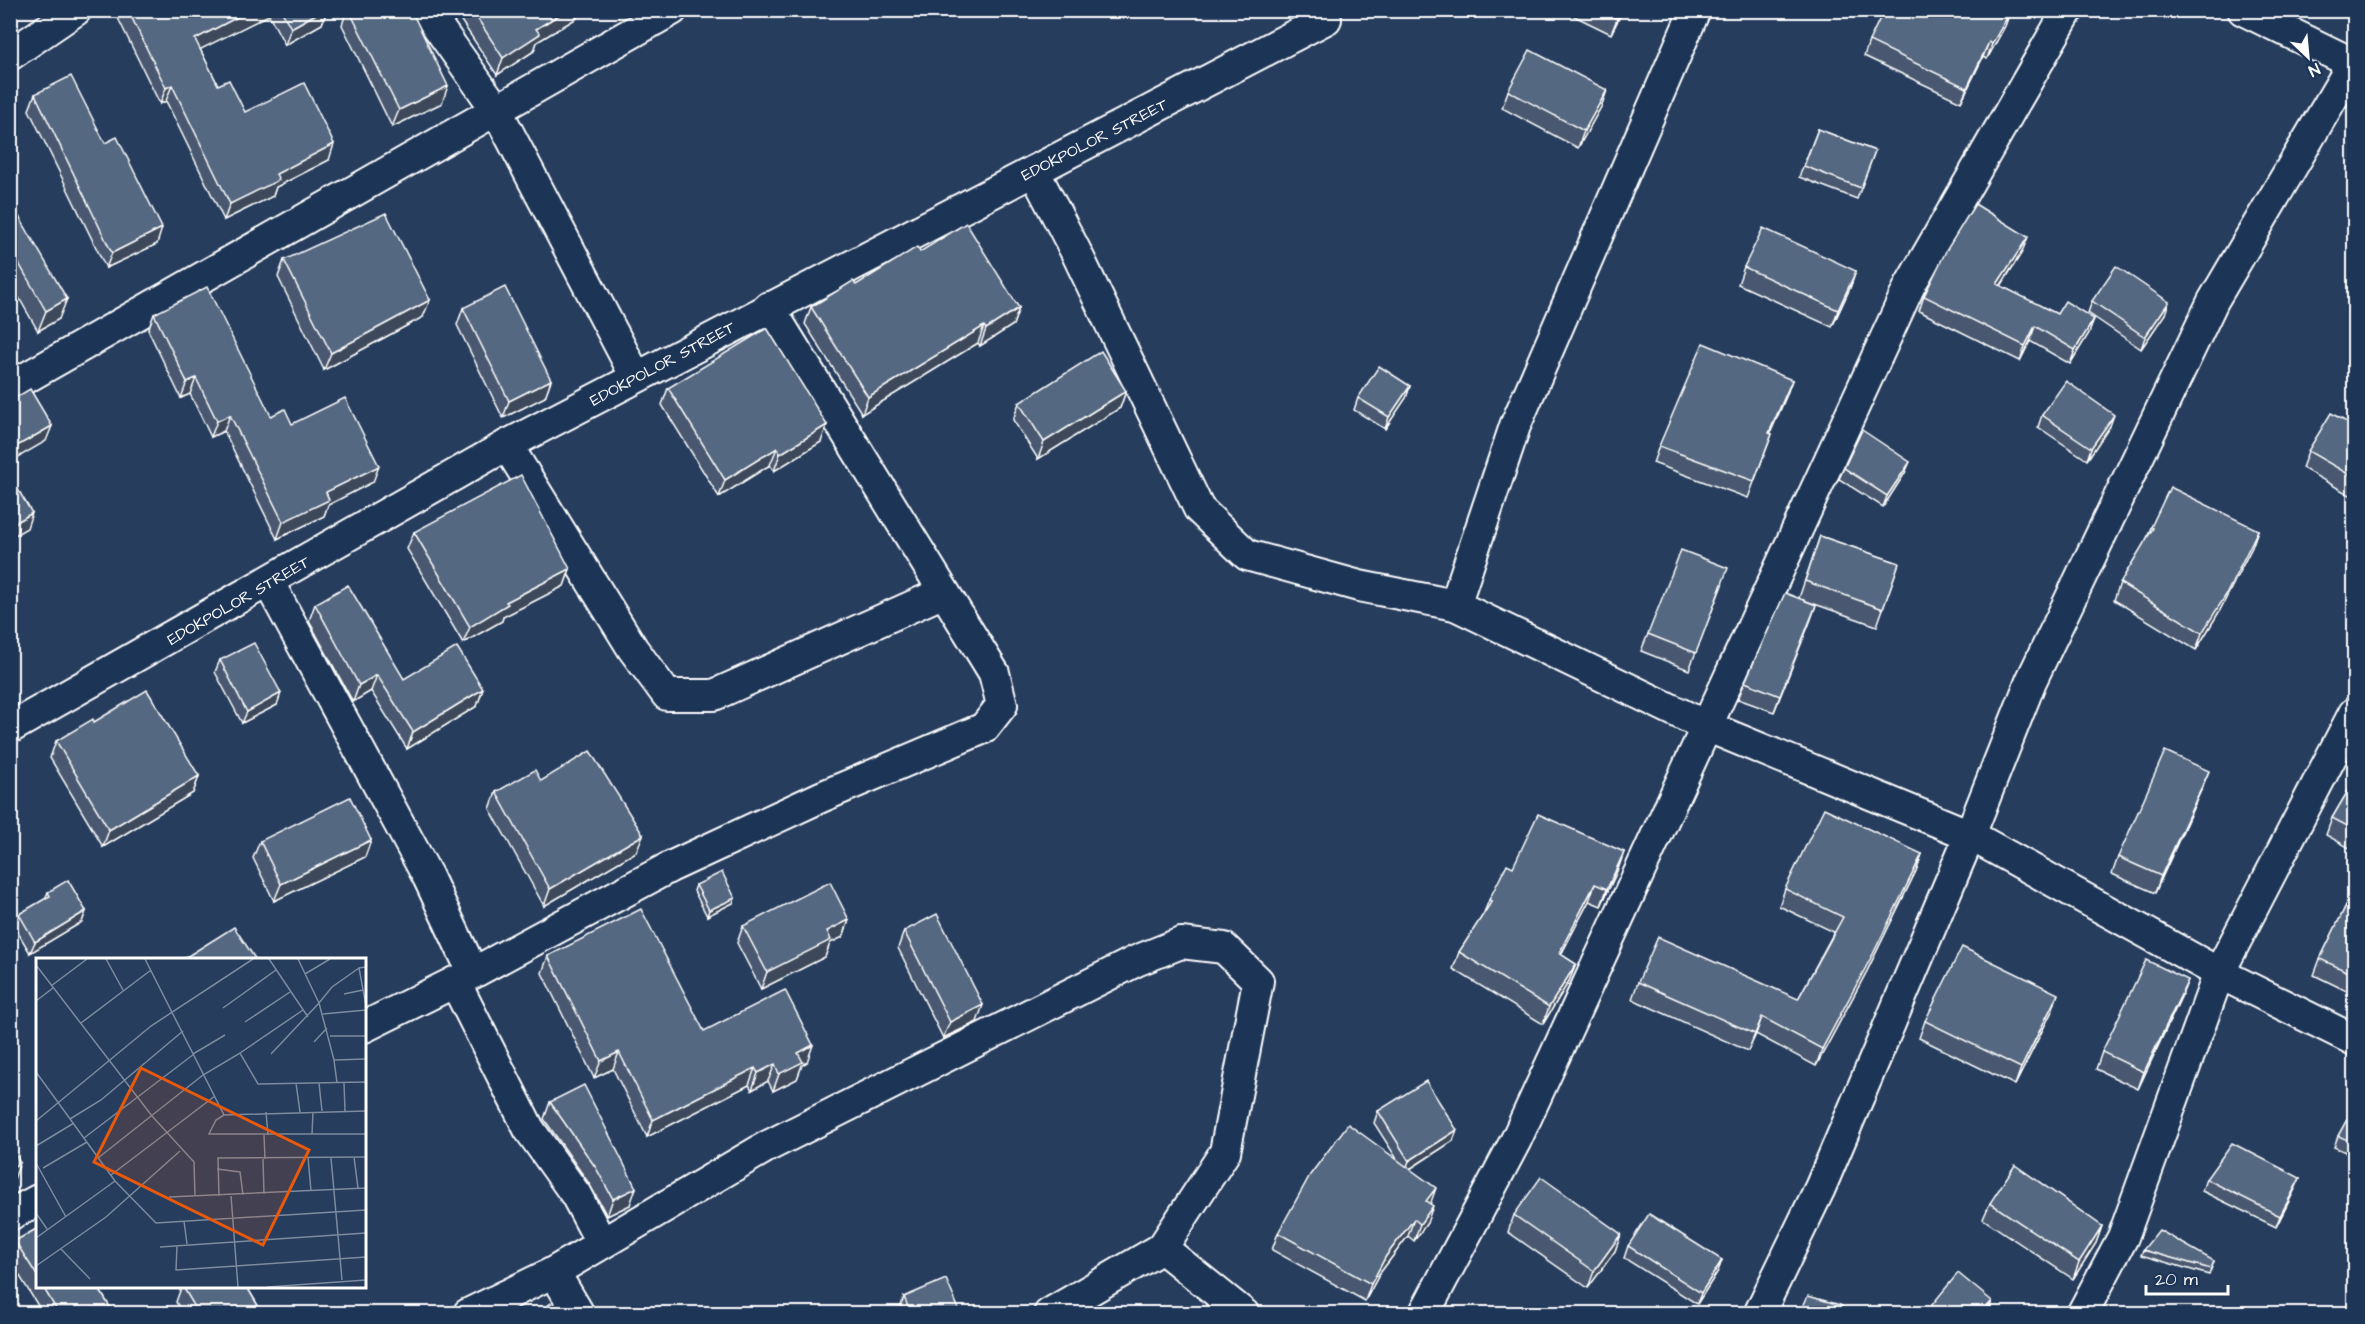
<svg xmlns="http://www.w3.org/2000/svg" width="2365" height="1324" viewBox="0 0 2365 1324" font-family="'Architects Daughter',sans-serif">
  <rect width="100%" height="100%" fill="#263d5e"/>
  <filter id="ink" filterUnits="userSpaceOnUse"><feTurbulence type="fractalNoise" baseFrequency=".0167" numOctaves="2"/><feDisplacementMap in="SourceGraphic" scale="12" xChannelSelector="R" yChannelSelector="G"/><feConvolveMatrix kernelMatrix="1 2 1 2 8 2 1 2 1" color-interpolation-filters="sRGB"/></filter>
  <g filter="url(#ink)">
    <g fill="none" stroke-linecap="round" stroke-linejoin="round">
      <defs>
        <g id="minor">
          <polyline points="426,10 496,109 636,377"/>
          <polyline points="2243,10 2354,64"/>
          <polyline points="10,55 76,10"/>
          <polyline points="1034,171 1076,252 1199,509 1247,555 1359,586 1455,605 1706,726 1970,835 2219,973 2354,1040"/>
          <polyline points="10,387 672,10"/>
          <polyline points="507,445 633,649 667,695 714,695 944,592"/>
          <polyline points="269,583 428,877 473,973"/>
          <polyline points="1455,605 1515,426 1695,10"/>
          <polyline points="10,728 507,445 1326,19"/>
          <polyline points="455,982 529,1129 576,1195 601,1242"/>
          <polyline points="364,1027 473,973 670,867 821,797 984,728 1002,705 994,673 769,307"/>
          <polyline points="10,1215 38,1200"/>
          <polyline points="554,1272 579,1314"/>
          <polyline points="468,1314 554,1272 766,1147 1136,961 1181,943 1224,948 1258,981 1225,1152 1162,1248 1244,1314"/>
          <polyline points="1049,1314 1162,1248"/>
          <polyline points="1424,1314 1516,1140 1910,285 2068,10"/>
          <polyline points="1759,1314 1820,1188 1970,835 2031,681 2213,301 2353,63"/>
          <polyline points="2082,1314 2123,1237 2219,973 2354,713"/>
        </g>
      </defs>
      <use href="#minor" stroke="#fff" stroke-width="34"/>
      <use href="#minor" stroke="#1d3557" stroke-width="30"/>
    </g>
    <g fill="#49596f" stroke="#fff" stroke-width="1.5">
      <polygon points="121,10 327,10 322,24 285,45 269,15 200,49 218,85 245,112 329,160 276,187 273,196 224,220 166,101 160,104 118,18"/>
      <polygon points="347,10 411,10 442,103 392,127 342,25"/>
      <polygon points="454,10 579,10 577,18 537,42 534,51 497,75"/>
      <polygon points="1562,10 1623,10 1611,34"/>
      <polygon points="2343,10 2355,10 2355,18"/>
      <polygon points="2010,12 2005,26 1987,59 1983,57 1961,102 1864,56 1869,41 1920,17"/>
      <polygon points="1607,90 1601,107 1578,148 1502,108 1508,91"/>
      <polygon points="35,94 105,143 157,244 106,268 29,110"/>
      <polygon points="1818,129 1875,151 1857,199 1799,177"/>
      <polygon points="10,201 59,319 38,331 10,282"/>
      <polygon points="920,252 1019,308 1013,325 980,346 978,343 862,414 805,324 811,307 856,285"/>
      <polygon points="2022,252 2001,286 2057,314 2094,319 2089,333 2070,364 2030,341 2020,361 1919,311 1924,296"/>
      <polygon points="284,260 423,317 324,370 278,277"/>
      <polygon points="1744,267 1856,271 1850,288 1832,327 1738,284"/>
      <polygon points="2092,301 2165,314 2141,349 2088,313"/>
      <polygon points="463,308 551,380 545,397 503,418 457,325"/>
      <polygon points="154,314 271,416 292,424 373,482 328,505 324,516 277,539 224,431 211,437 190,394 181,398 148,330"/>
      <polygon points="1792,380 1770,433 1772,434 1748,498 1653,463 1659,446"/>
      <polygon points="1410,386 1406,398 1385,429 1354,410 1358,398"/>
      <polygon points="668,388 821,442 774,471 770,465 719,497 662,405"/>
      <polygon points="1126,391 1120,408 1038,459 1013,420 1019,403"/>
      <polygon points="2042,415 2110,426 2087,460 2038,427"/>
      <polygon points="2355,427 2355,498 2302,468 2308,451"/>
      <polygon points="1844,468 1905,473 1883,507 1839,479"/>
      <polygon points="2151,527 2258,530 2252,547 2219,612 2196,650 2114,600 2120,583 2146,541"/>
      <polygon points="414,532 570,569 564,586 503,617 502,621 463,643 407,549"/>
      <polygon points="1820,536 1899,563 1877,626 1803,600 1816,605 1774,712 1738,699 1745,682 1799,598"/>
      <polygon points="1722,585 1689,670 1641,651 1648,634"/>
      <polygon points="315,604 404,679 483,689 477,706 407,749 371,691 353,702 309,621"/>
      <polygon points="220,660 277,705 242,723 215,672"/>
      <polygon points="94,722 199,776 193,793 103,847 50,758 56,741"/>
      <polygon points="2355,779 2355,851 2326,835 2332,818"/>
      <polygon points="541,781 636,852 544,906 490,809 496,792"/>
      <polygon points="2202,788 2155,893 2112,874 2118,857"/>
      <polygon points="371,840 365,857 274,901 253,858 260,841"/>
      <polygon points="1624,852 1618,869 1601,906 1589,901 1561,955 1576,964 1569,981 1543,1024 1453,969 1459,952 1483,915 1489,900 1513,867"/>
      <polygon points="1922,854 1916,871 1867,971 1816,1066 1756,1034 1748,1051 1632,999 1638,982 1798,999 1834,932 1779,906 1785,889"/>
      <polygon points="696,885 735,898 733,903 707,916 694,891"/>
      <polygon points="2355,887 2355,995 2314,975 2320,959"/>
      <polygon points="48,892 86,911 82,922 30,953 14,926 19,914 45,899"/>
      <polygon points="849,920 843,937 830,943 825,957 761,989 737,943 743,926"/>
      <polygon points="904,931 977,1022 943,1038 898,948"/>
      <polygon points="548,956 704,1031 807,1062 802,1065 797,1079 773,1091 768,1081 752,1090 749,1085 647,1137 613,1069 594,1078 542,973"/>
      <polygon points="2188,980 2181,997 2138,1089 2096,1069 2102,1052"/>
      <polygon points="2052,1011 2015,1085 1919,1038 1925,1021"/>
      <polygon points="550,1102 630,1205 607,1216 590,1185 544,1119"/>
      <polygon points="2355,1105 2355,1156 2334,1147 2338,1136"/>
      <polygon points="1378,1111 1453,1141 1410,1169 1430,1204 1427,1223 1414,1241 1408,1236 1380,1273 1365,1301 1272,1250 1278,1233 1397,1159 1374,1123"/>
      <polygon points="2300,1178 2295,1189 2276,1227 2202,1191 2206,1179"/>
      <polygon points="1990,1203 2102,1226 2096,1243 2073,1279 1983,1219"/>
      <polygon points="1514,1215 1621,1234 1615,1251 1588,1288 1508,1232"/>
      <polygon points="38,1228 38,1287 98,1287 114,1314 43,1314 10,1260 10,1255 15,1241"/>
      <polygon points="1628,1246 1722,1260 1718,1271 1697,1304 1624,1258"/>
      <polygon points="2143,1250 2214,1261 2209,1275 2141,1255"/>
      <polygon points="180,1287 247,1287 263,1314 183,1314 176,1302 181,1288"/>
      <polygon points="904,1297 961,1314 902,1314 900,1309"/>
      <polygon points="1931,1306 1988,1314 1928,1314"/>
    </g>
    <g fill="#3c485a" stroke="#fff" stroke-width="1.5">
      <polygon points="251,10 271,10 269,15 189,55 195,39"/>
      <polygon points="323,10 327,10 322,24 285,45 291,28"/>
      <polygon points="567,10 579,10 577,18 537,42 534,51 497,75 503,58 536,29"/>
      <polygon points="1621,10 1623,10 1611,34 1617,19"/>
      <polygon points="2010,12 2005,26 1987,59 1992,44"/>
      <polygon points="1989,42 1983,57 1961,102 1967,88"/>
      <polygon points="172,85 166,101 160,104 166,88"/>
      <polygon points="448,86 442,103 392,127 399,110"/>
      <polygon points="1607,90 1601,107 1578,148 1584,131"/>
      <polygon points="334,144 329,160 276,187 273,196 224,220 230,204 276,174"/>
      <polygon points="162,228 157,244 106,268 112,253"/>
      <polygon points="2028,237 2022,252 1992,299 1997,284"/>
      <polygon points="1856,271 1850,288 1832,327 1838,310"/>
      <polygon points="67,299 59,319 38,331 46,311"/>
      <polygon points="430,300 423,317 324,370 331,353"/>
      <polygon points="2169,302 2165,314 2141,349 2145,337"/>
      <polygon points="1019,308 1013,325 980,346 986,329"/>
      <polygon points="2094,319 2089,333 2070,364 2075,350"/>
      <polygon points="984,326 978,343 862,414 868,397"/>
      <polygon points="2035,326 2030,341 2020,361 2025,346"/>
      <polygon points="196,378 190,394 181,398 187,382"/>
      <polygon points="551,380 545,397 503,418 509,401"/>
      <polygon points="1792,380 1786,397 1763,450 1769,433"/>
      <polygon points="1410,386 1406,398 1385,429 1389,417"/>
      <polygon points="1126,391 1120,408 1038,459 1044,442"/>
      <polygon points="230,415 224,431 211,437 217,421"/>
      <polygon points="2114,415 2110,426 2087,460 2091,448"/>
      <polygon points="827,425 821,442 774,471 780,454"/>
      <polygon points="52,426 46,441 10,462 10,450"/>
      <polygon points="777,448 770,465 719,497 725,480"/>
      <polygon points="1910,462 1905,473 1883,507 1887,496"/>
      <polygon points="379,466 373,482 328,505 324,516 277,539 283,522 326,492"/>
      <polygon points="32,513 27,528 10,538 10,526"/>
      <polygon points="2258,530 2252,547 2219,612 2196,650 2202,633"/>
      <polygon points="570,569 564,586 503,617 502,621 463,643 470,627 506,602"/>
      <polygon points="1816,605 1810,622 1774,712 1780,696"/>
      <polygon points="377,675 371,691 353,702 359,685"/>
      <polygon points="483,689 477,706 407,749 413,732"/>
      <polygon points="281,693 277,705 242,723 247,712"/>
      <polygon points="2209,771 2202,788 2155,893 2161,876"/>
      <polygon points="199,776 193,793 103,847 109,830"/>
      <polygon points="643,835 636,852 544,906 550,889"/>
      <polygon points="371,840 365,857 274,901 281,884"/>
      <polygon points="1624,852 1618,869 1601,906 1607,889"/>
      <polygon points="1922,854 1916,871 1867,971 1816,1066 1822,1049"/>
      <polygon points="1595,884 1589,901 1552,970 1559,953"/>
      <polygon points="735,898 733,903 707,916 709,910"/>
      <polygon points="86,911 82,922 30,953 35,942"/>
      <polygon points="849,920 843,937 830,943 825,957 761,989 767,972 827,931"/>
      <polygon points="1576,964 1569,981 1543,1024 1549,1007"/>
      <polygon points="2188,980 2181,997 2138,1089 2144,1072"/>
      <polygon points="2058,994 2052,1011 2015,1085 2021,1068"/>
      <polygon points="983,1005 977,1022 943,1038 950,1022"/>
      <polygon points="1762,1017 1756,1034 1748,1051"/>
      <polygon points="813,1045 807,1062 802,1065 797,1079 773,1091 779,1074 798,1053"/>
      <polygon points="619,1052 613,1069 594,1078 601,1061"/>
      <polygon points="775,1064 768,1081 752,1090 758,1073"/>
      <polygon points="755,1068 749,1085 647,1137 653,1120"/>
      <polygon points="1457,1130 1453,1141 1405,1172 1409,1161"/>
      <polygon points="20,1163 14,1179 10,1181 10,1168"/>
      <polygon points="2300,1178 2295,1189 2276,1227 2280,1216"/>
      <polygon points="636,1188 630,1205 607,1216 613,1199"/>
      <polygon points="1436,1188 1430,1205 1426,1201"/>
      <polygon points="1433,1206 1427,1223 1414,1241 1420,1224"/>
      <polygon points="1414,1219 1408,1236 1380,1273 1365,1301 1371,1284 1386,1256"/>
      <polygon points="2102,1226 2096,1243 2073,1279 2079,1262"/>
      <polygon points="1621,1234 1615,1251 1588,1288 1594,1271"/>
      <polygon points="1722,1260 1718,1271 1697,1304 1701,1293"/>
      <polygon points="1992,1301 1988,1314 1981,1314"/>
    </g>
    <g fill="#556781" stroke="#fff" stroke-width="1.5">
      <polygon points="128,10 251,10 195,39 218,85 229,80 245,112 304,83 334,144 276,174 279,180 230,204 172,85 166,88"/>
      <polygon points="281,10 323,10 291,28"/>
      <polygon points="349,10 411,10 448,86 399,110"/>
      <polygon points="472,10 567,10 536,29 540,34 503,58"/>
      <polygon points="1600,10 1621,10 1617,19"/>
      <polygon points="1884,10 1906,10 1920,17 1924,10 2008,10 2010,12 1992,44 1989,42 1967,88 1869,41"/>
      <polygon points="1530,50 1607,90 1584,131 1508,91"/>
      <polygon points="71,76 105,143 117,137 162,228 112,253 35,94"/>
      <polygon points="1818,129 1875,151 1861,188 1804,166"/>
      <polygon points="10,201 67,299 46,311 13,253 10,255"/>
      <polygon points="1975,204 2028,237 1997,284 2057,314 2065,301 2094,319 2075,350 2035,326 2025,346 1924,296 1946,251"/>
      <polygon points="386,213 430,300 331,353 284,260"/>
      <polygon points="966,223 1019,308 986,329 984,326 868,397 811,307 853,281 856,285 917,247 920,252"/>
      <polygon points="1763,228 1856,271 1838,310 1744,267"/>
      <polygon points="2116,266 2169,302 2145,337 2092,301"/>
      <polygon points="207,287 271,416 285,409 292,424 345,398 379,466 326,492 329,500 283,522 230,415 217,421 196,378 187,382 154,314"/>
      <polygon points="505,287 551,380 509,401 463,308"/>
      <polygon points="767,328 827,425 780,454 777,448 725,480 668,388"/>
      <polygon points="1703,343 1792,380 1769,433 1772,434 1754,481 1659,446"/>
      <polygon points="1101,351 1126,391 1044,442 1019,403"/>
      <polygon points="1379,366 1410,386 1389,417 1358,398"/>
      <polygon points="2066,381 2114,415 2091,448 2042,415"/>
      <polygon points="30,389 52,426 10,450 10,401"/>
      <polygon points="2331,413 2355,427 2355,478 2308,451"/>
      <polygon points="1862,430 1910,462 1887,496 1844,468"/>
      <polygon points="521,475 570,569 506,602 508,604 470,627 414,532"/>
      <polygon points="10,476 32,513 10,526"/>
      <polygon points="2170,487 2258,530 2226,595 2202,633 2120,583 2153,528 2151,527"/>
      <polygon points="1820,536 1899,563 1883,609 1805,581"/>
      <polygon points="1681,550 1728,568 1696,653 1648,634"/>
      <polygon points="348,585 404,679 457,647 483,689 413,732 377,675 359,685 315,604"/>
      <polygon points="1785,593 1816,605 1780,696 1745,682"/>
      <polygon points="254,643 281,693 247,712 220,660"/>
      <polygon points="147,690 199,776 109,830 56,741 93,719 94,722"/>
      <polygon points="590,751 643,835 550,889 496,792 535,770 541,781"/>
      <polygon points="2165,751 2209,771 2161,876 2118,857"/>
      <polygon points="2355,779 2355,830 2332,818"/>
      <polygon points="350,797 371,840 281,884 260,841"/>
      <polygon points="1824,808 1922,854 1873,954 1822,1049 1762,1017 1755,1034 1638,982 1658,937 1798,999 1843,917 1785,889"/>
      <polygon points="1538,814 1624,852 1607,889 1595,884 1559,953 1576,964 1549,1007 1459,952 1492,901 1489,900 1507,864 1513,867"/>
      <polygon points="722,872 735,898 709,910 696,885"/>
      <polygon points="68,880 86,911 35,942 19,914 50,896 48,892"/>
      <polygon points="830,882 849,920 827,931 831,940 767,972 743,926"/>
      <polygon points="2355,887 2355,975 2320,959"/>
      <polygon points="641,909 704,1031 785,990 813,1045 798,1053 803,1062 779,1074 775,1064 758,1073 755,1068 653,1120 619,1052 601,1061 548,956"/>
      <polygon points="937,914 983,1005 950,1022 904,931"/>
      <polygon points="234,927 256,960 183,960 183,959"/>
      <polygon points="1962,947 2058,994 2021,1068 1925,1021"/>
      <polygon points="2146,960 2188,980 2144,1072 2102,1052"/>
      <polygon points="1426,1081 1457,1130 1409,1161 1378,1111"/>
      <polygon points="584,1085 636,1188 613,1199 596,1168 550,1102"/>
      <polygon points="2355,1105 2355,1143 2338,1136"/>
      <polygon points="1348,1124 1436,1188 1426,1201 1433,1206 1420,1224 1414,1219 1386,1256 1371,1284 1278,1233 1310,1175"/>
      <polygon points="2232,1143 2300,1178 2280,1216 2206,1179"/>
      <polygon points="10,1145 20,1163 10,1168"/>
      <polygon points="2015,1165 2102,1226 2079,1262 1990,1203"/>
      <polygon points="1541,1177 1621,1234 1594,1271 1514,1215"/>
      <polygon points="1649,1214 1722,1260 1701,1293 1628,1246"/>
      <polygon points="38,1228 38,1277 15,1241"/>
      <polygon points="2159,1230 2214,1261 2211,1269 2143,1250"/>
      <polygon points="1958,1273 1992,1301 1981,1314 1940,1314 1941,1312 1931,1306"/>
      <polygon points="946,1279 961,1314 911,1314 904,1297"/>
      <polygon points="43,1287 98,1287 114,1314 59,1314"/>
      <polygon points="183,1287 247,1287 263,1314 199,1314"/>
      <polygon points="1808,1296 1840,1305 1852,1314 1799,1314"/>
      <polygon points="551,1303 557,1314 534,1314"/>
    </g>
  </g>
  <g text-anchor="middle" stroke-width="4.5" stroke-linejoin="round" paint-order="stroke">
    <g font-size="16" fill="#fff" stroke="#1d3557">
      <text transform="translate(1094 139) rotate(-27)" y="6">EDOKPOLOR STREET</text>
      <text transform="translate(662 363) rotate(-28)" y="6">EDOKPOLOR STREET</text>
      <text transform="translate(238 600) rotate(-30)" y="6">EDOKPOLOR STREET</text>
    </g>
  </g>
  <g transform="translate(36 958)">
    <rect width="330" height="330" fill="#263d5e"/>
    <path fill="none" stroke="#7d8b9e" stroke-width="1.5" d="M70,1l17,31M109,1l79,156 -8,5 -7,14h157M233,1l39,58M0,7l116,151 42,46 1,34M330,9l-7,1 7,38M323,10l-27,19 -13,16 15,57 32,-1M269,16l25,-15M15,28l36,-27M308,36l19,-4M0,43l17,-13M187,50l53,-38M287,56l43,-4M209,64l45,-30M45,65l70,-53M294,78h36M278,84l13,-14M204,95l63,-43M157,96l32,-19M235,96l48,-51 -21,-44M298,102l3,23M0,114l79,109 41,42 210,-13M260,125l4,29M283,125l3,28M308,125l1,28M230,154l2,23M188,157l142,-4M34,161l31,-19 82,-69M0,163l115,-95 102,-67M276,176l1,-22M228,177l1,24M48,180l110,-84M0,188l38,-23M272,199l3,34M318,199l4,31M62,200l105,-83 37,-22 18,31 108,-2M295,200l11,122M227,201l1,35M0,205l30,54M7,210l44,-26M181,211l23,3 3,23M75,217l104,-79M183,238l-1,-38 148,-1M195,238l7,91M133,239l197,-9M0,255l11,16M148,263l3,23M0,280l79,-57M141,288l-1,24 60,-4M124,289l206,-14M25,291l29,30M0,308l70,-49 74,-66M200,308l130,-9M231,329l99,-7"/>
    <path fill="#e8590c" fill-opacity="0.15" stroke="#e8590c" stroke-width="3" d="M105,110l168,82 -46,95 -169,-83z"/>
    <rect width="330" height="330" fill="none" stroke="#fff" stroke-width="3"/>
  </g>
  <rect width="2365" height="1324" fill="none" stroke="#1d3557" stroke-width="36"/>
  <rect x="18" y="18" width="2329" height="1288" fill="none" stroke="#fff" stroke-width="2" filter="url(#ink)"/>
  <g transform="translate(2308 57) rotate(154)" stroke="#1d3557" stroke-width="4.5" paint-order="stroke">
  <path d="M0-4.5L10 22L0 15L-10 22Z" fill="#ffffff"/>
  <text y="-9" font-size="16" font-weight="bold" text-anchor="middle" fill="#ffffff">N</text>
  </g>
  <path d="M2146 1285v9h82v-9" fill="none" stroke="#ffffff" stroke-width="3"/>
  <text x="2155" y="1285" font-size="18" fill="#ffffff" stroke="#1d3557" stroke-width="4.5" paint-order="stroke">20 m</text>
</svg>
